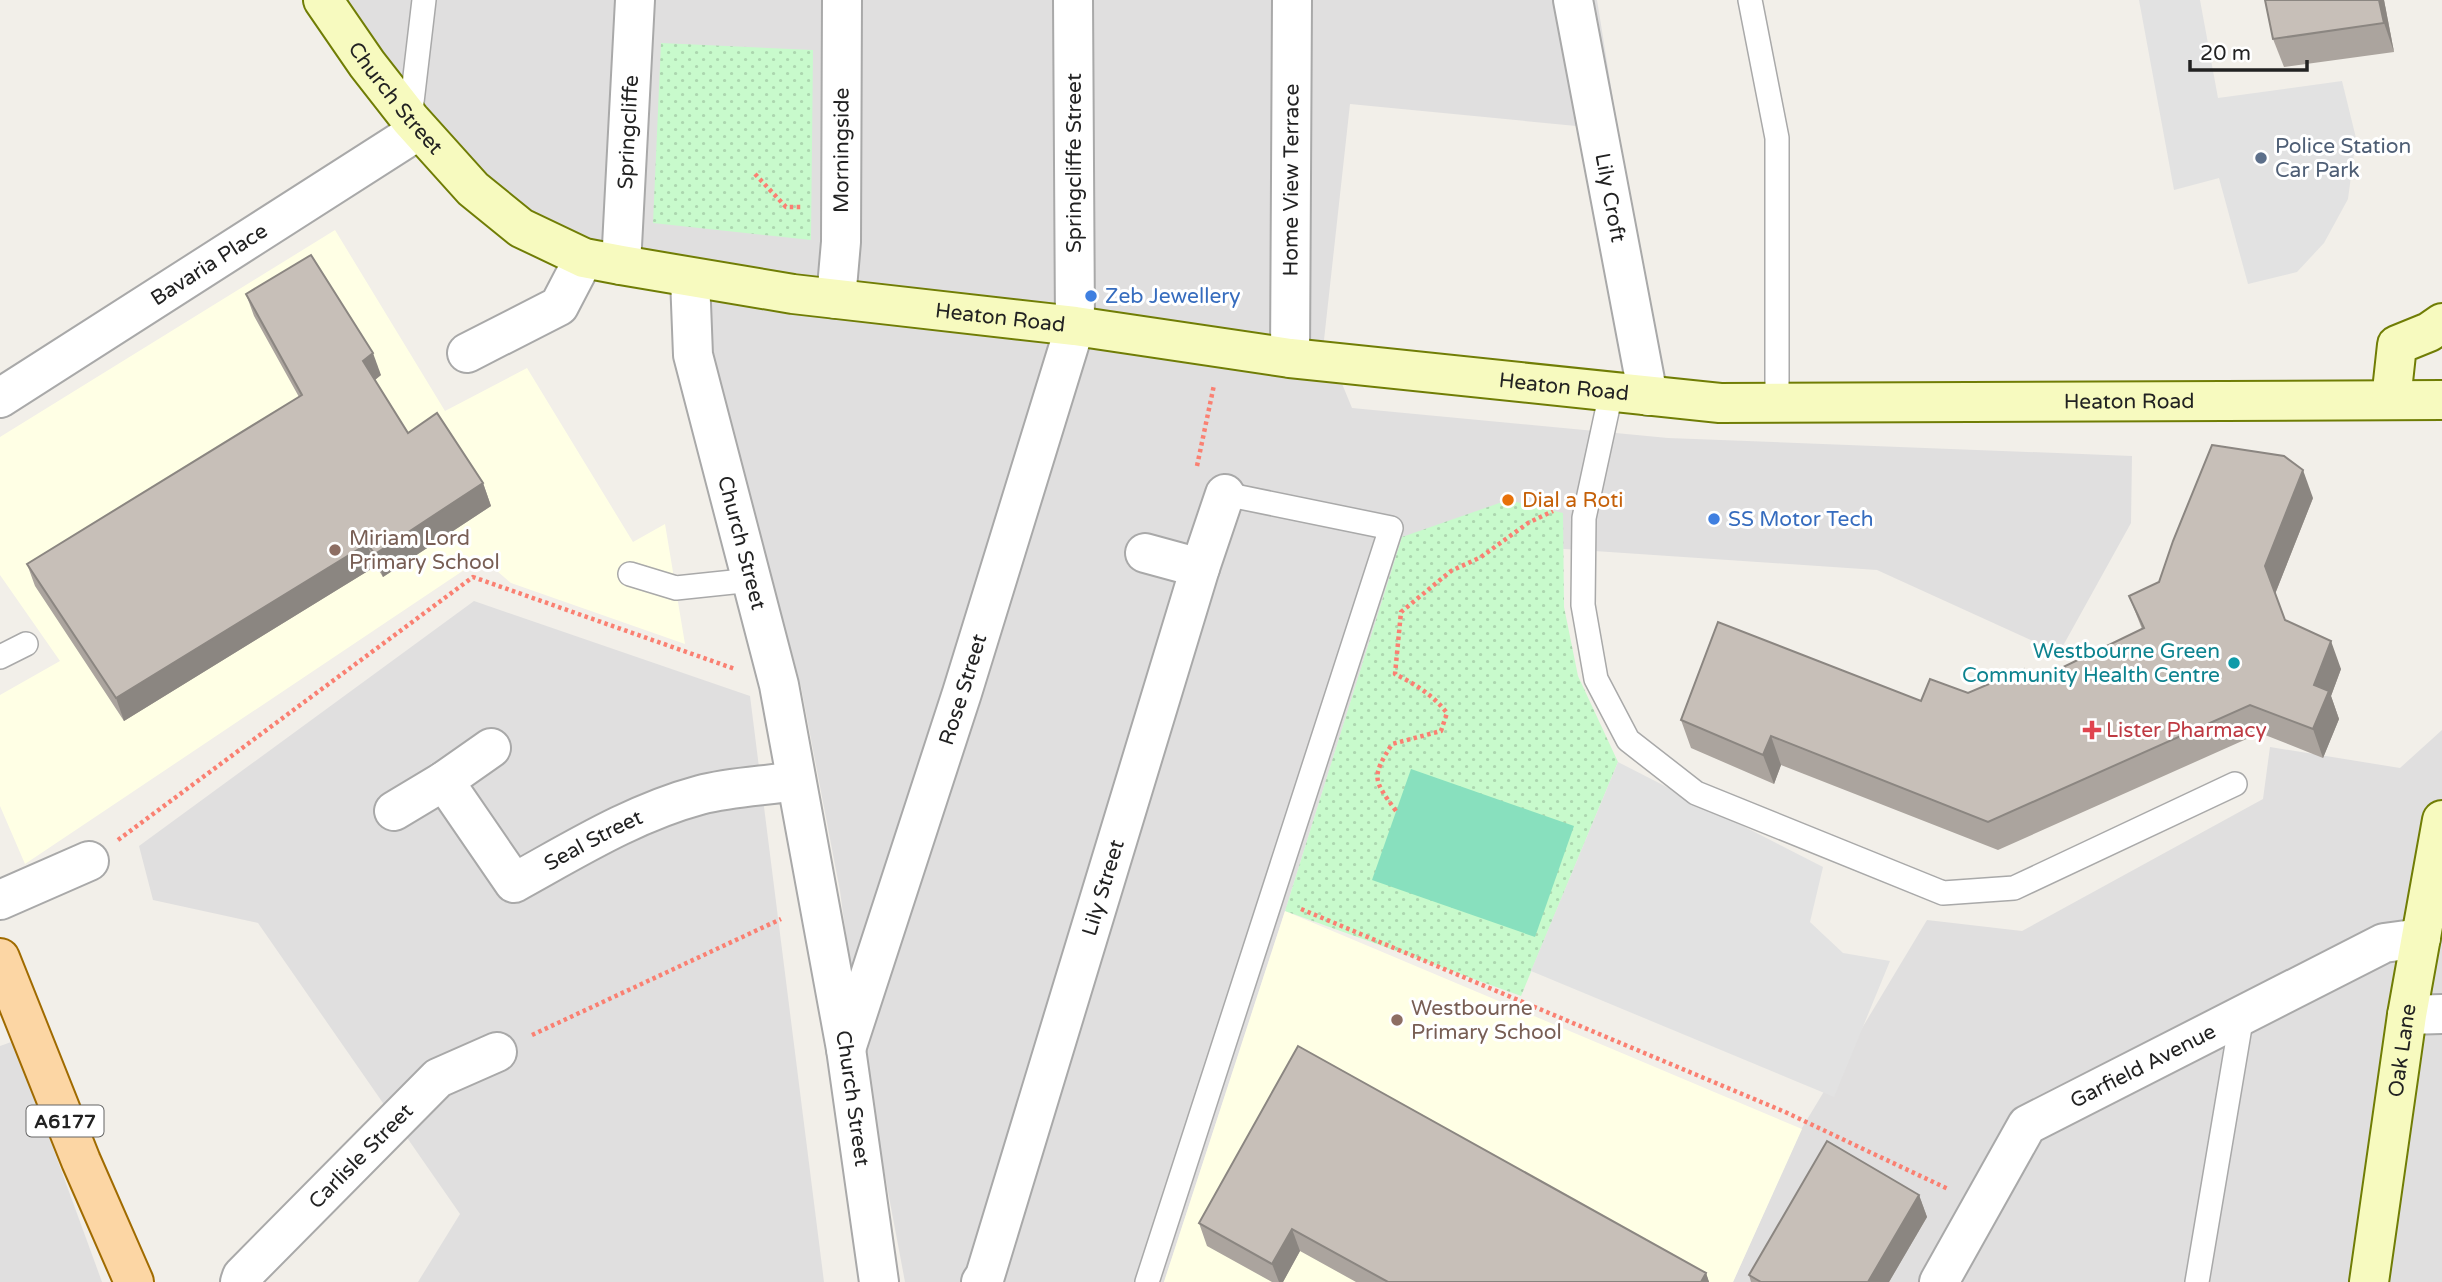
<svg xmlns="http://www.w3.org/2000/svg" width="2442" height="1282" viewBox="0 0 2442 1282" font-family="'Varela Round',sans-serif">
  <defs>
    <pattern id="park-dots" width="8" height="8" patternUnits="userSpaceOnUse" patternTransform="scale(1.75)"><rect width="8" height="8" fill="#c8facc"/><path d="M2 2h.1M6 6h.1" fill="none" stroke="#acd6af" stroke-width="1.8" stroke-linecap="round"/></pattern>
  </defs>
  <rect width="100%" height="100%" fill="#f2efe9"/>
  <g fill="#e0dfdf">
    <polygon points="340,0 1597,0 1618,130 1350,104 1324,340 1352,408 1668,438 2132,456 2131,523 2059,653 1877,570 1402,538 1285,911 1164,1282 905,1282 861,1048 840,891 801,687 710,352 709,268 615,252 528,216 429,119"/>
    <polygon points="474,601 750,696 824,1282 418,1282 460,1214 258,923 153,900 139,846"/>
    <polygon points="2442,730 2442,1282 1733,1282 1802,1128 1927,920 2022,931 2263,799 2270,747 2400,768"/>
    <polygon points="14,1041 102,1282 0,1282 0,1046"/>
  </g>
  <g fill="#ffffe5">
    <polygon points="335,230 445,411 527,368 633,542 665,524 685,644 511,583 482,558 25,864 0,806 0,695 60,661 0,575 0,437"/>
    <polygon points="1285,911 1802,1129 1733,1282 1164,1282"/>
  </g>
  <g fill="url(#park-dots)">
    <polygon points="661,43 813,50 811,240 653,223"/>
    <polygon points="1508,500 1563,513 1564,607 1578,676 1618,762 1521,996 1285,911 1402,537"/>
  </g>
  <polygon fill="#88e0be" points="1411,769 1574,826 1535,937 1372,880"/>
  <g fill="#e2e2e2">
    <polygon points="2139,0 2200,0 2218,98 2342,81 2356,138 2348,199 2324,243 2297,272 2248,284 2219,178 2174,190"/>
    <polygon points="1618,762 1823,867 1810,922 1843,953 1890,961 1834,1097 1531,971"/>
  </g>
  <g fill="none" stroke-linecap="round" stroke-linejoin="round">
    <defs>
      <g id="lane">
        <polyline points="1750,0 1777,138 1777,403"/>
        <polyline points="410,119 424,0"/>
        <polyline points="1611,393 1584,518 1583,605 1596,679 1628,740 1696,793 1943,893 2014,888 2235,784"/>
        <polyline points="630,574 676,588 752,580"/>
        <polyline points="0,657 26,644"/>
        <polyline points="1147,1282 1391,528 1225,494"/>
        <polyline points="2197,1282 2242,1015"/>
      </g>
      <g id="street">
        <path id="s1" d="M1573,0l75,396"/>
        <path id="s2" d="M621,265l14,-265"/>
        <path id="s3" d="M690,278l3,77 86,330 67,364 33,233"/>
        <path id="s4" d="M836,299l5,-57 1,-242"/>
        <polyline points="467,353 559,306 584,258"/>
        <path id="s5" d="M1290,358l2,-358"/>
        <path id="s6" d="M0,398l419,-268"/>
        <polyline points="1145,553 1200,568"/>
        <path id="s7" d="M444,781l70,102c60,-33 119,-70 186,-88 31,-8 65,-9 96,-14"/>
        <polyline points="394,811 444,781 491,748"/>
        <polyline points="0,900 89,861"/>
        <polyline points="2407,1015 2442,1014"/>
        <path id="s8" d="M846,1049l116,-356 113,-367 -2,-326"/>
        <path id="s9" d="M240,1282l2,-6 196,-198 59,-26"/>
        <path id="s10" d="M981,1282l4,-6 215,-708 25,-74"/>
        <path id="s11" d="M1939,1282l88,-157 357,-182 37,-5"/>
      </g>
      <g id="secondary">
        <path id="s12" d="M323,0l44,64 43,55 63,70 48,39 63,30 37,7 172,29 282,32 215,32 430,45 722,-3"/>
        <polyline points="2391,400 2397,345 2429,332 2442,323"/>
        <path id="s13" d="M2369,1282l38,-267 35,-195"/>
      </g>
      <polyline id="primary" points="0,958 81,1161 134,1282"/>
    </defs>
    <use href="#lane" stroke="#a9a9a9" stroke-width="26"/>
    <use href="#street" stroke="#a9a9a9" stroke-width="42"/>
    <use href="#secondary" stroke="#707d05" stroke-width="42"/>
    <use href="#primary" stroke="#a06b00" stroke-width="42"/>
    <g stroke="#fa8072" stroke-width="4.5" stroke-dasharray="3.5 3.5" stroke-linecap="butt">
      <polyline points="755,174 786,207 803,207"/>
      <polyline points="1197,466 1214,385"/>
      <path d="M1396,811c-23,-32 -25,-33 -4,-67l49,-13 6,-18c-14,-18 -32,-29 -52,-39l6,-62 50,-41 30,-14 47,-34 25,-12"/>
      <polyline points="118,840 473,577 735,669"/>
      <polyline points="1301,909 1785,1112 1948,1189"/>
      <polyline points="532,1035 781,919"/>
    </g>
    <use href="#lane" stroke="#fff" stroke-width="23"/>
    <use href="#street" stroke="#fff" stroke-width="38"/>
    <use href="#secondary" stroke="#f7fabf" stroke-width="38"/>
    <use href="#primary" stroke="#fcd6a4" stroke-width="38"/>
  </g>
  <g fill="#aba49e">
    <polygon points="2265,0 2384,0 2394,52 2284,67 2273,39"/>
    <polygon points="246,294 381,375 375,380 408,433 483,483 491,506 383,577 376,566 124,721 35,586 27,564 299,397 254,316"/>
    <polygon points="2313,498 2275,594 2285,620 2341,669 2331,696 2339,719 2323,758 2260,733 1998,850 1781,765 1774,784 1691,748 1681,720 1921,701 2030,683 2142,629 2129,596 2159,582"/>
    <polygon points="1298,1046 1706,1273 1709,1282 1356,1282 1300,1251 1283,1282 1272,1282 1207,1246 1199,1223"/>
    <polygon points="1919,1195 1927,1217 1889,1282 1751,1282 1749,1275"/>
  </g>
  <g fill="#8b8681">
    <polygon points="2379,0 2384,0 2394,52 2384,23"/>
    <polygon points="373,353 381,375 371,383 363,361"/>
    <polygon points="2303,470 2313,498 2275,594 2265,566"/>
    <polygon points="483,483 491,506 383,577 375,554"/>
    <polygon points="367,544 376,566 124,721 116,698"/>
    <polygon points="2331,641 2341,669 2331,696 2339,719 2323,758 2313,729 2314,685"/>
    <polygon points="1771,736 1781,765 1774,784 1763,755"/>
    <polygon points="1919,1195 1927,1217 1889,1282 1868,1282"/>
    <polygon points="1292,1229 1300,1251 1283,1282 1279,1282 1272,1264"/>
    <polygon points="1706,1273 1709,1282 1701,1282"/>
  </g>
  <g fill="#c7bfb8" stroke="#8b8681" stroke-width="2">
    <polygon points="2265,0 2379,0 2384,23 2273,39"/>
    <polygon points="311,255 373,353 363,361 408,433 437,413 483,483 375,554 367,544 116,698 27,564 302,395 246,294"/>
    <polygon points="2212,445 2284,456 2303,470 2265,566 2285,620 2331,641 2314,685 2329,691 2313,729 2250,705 1988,822 1771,736 1763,755 1681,720 1718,622 1921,701 1930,679 1968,693 2024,669 2030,683 2144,628 2129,596 2159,582 2173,541"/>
    <polygon points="1298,1046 1706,1273 1701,1282 1388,1282 1292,1229 1272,1264 1199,1223"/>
    <polygon points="1827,1141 1919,1195 1868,1282 1761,1282 1749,1275"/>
  </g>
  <circle fill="#5c6f8a" stroke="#fff" stroke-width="2.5" cx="2261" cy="158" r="7"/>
  <g fill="#3f7fe0" stroke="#fff" stroke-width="2.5">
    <circle cx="1091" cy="296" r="7"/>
    <circle cx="1714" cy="519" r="7"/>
  </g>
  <circle fill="#e8710a" stroke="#fff" stroke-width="2.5" cx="1508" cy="500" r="7"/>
  <g fill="#8d6e63" stroke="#fff" stroke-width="2.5">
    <circle cx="335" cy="550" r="7"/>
    <circle cx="1397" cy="1020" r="7"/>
  </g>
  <circle fill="#0f9aa8" stroke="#fff" stroke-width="2.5" cx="2234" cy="663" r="7"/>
  <path fill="#e0444e" stroke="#fff" stroke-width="2.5" d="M2088.5 719.5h7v7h7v7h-7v7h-7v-7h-7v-7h7z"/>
  <g text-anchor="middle" stroke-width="6" stroke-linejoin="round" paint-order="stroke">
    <rect fill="#fff" stroke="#646464" stroke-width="2" x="26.5" y="1105.5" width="77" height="31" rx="5"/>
    <g font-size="19" font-weight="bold" fill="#222">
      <text x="65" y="1128">A6177</text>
    </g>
    <g font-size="21" fill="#222" stroke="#fff">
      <text dy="7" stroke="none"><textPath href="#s12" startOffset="122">Church Street</textPath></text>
      <text dy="7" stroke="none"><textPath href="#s2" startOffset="133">Springcliffe</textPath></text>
      <text dy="7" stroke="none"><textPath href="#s4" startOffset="149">Morningside</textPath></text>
      <text transform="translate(1074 163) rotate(-90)" y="7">Springcliffe Street</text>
      <text dy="7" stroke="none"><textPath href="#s5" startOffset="178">Home View Terrace</textPath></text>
      <text dy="7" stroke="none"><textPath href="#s1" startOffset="201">Lily Croft</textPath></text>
      <text dy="7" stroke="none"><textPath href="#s6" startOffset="248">Bavaria Place</textPath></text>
      <text dy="7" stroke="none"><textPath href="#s12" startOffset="794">Heaton Road</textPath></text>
      <text dy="7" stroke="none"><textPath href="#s12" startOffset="1362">Heaton Road</textPath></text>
      <text dy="7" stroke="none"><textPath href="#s12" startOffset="1928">Heaton Road</textPath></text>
      <text dy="7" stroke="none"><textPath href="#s3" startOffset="271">Church Street</textPath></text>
      <text dy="7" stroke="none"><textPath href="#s8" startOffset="378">Rose Street</textPath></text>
      <text dy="7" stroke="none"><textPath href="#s7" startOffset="214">Seal Street</textPath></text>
      <text dy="7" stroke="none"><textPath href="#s10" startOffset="413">Lily Street</textPath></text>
      <text dy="7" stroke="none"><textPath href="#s13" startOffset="234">Oak Lane</textPath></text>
      <text dy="7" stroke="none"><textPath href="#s11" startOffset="310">Garfield Avenue</textPath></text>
      <text dy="7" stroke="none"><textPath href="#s3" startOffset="838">Church Street</textPath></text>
      <text dy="7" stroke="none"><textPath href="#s9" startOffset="175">Carlisle Street</textPath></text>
    </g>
    <g font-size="21" fill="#4e5e75" stroke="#fff" text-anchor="start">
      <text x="2275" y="153">Police Station<tspan x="2275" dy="24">Car Park</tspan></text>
    </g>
    <g font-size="21" fill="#366cbe" stroke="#fff" text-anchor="start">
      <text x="1105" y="303">Zeb Jewellery</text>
      <text x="1728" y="526">SS Motor Tech</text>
    </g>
    <g font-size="21" fill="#c56008" stroke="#fff" text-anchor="start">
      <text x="1522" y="507">Dial a Roti</text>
    </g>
    <g font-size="21" fill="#785e54" stroke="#fff" text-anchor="start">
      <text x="349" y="545">Miriam Lord<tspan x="349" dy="24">Primary School</tspan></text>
      <text x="1411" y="1015">Westbourne<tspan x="1411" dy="24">Primary School</tspan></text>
    </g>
    <g font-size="21" fill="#0d838f" stroke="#fff" text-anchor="end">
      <text x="2220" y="658">Westbourne Green<tspan x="2220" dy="24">Community Health Centre</tspan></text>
    </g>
    <g font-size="21" fill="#be3a42" stroke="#fff" text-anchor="start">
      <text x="2106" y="737">Lister Pharmacy</text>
    </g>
  </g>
  <path d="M2190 60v10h117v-10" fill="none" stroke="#222222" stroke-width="3.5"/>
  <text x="2200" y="60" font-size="21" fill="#222222" stroke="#ffffff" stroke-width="5" paint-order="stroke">20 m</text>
</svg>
